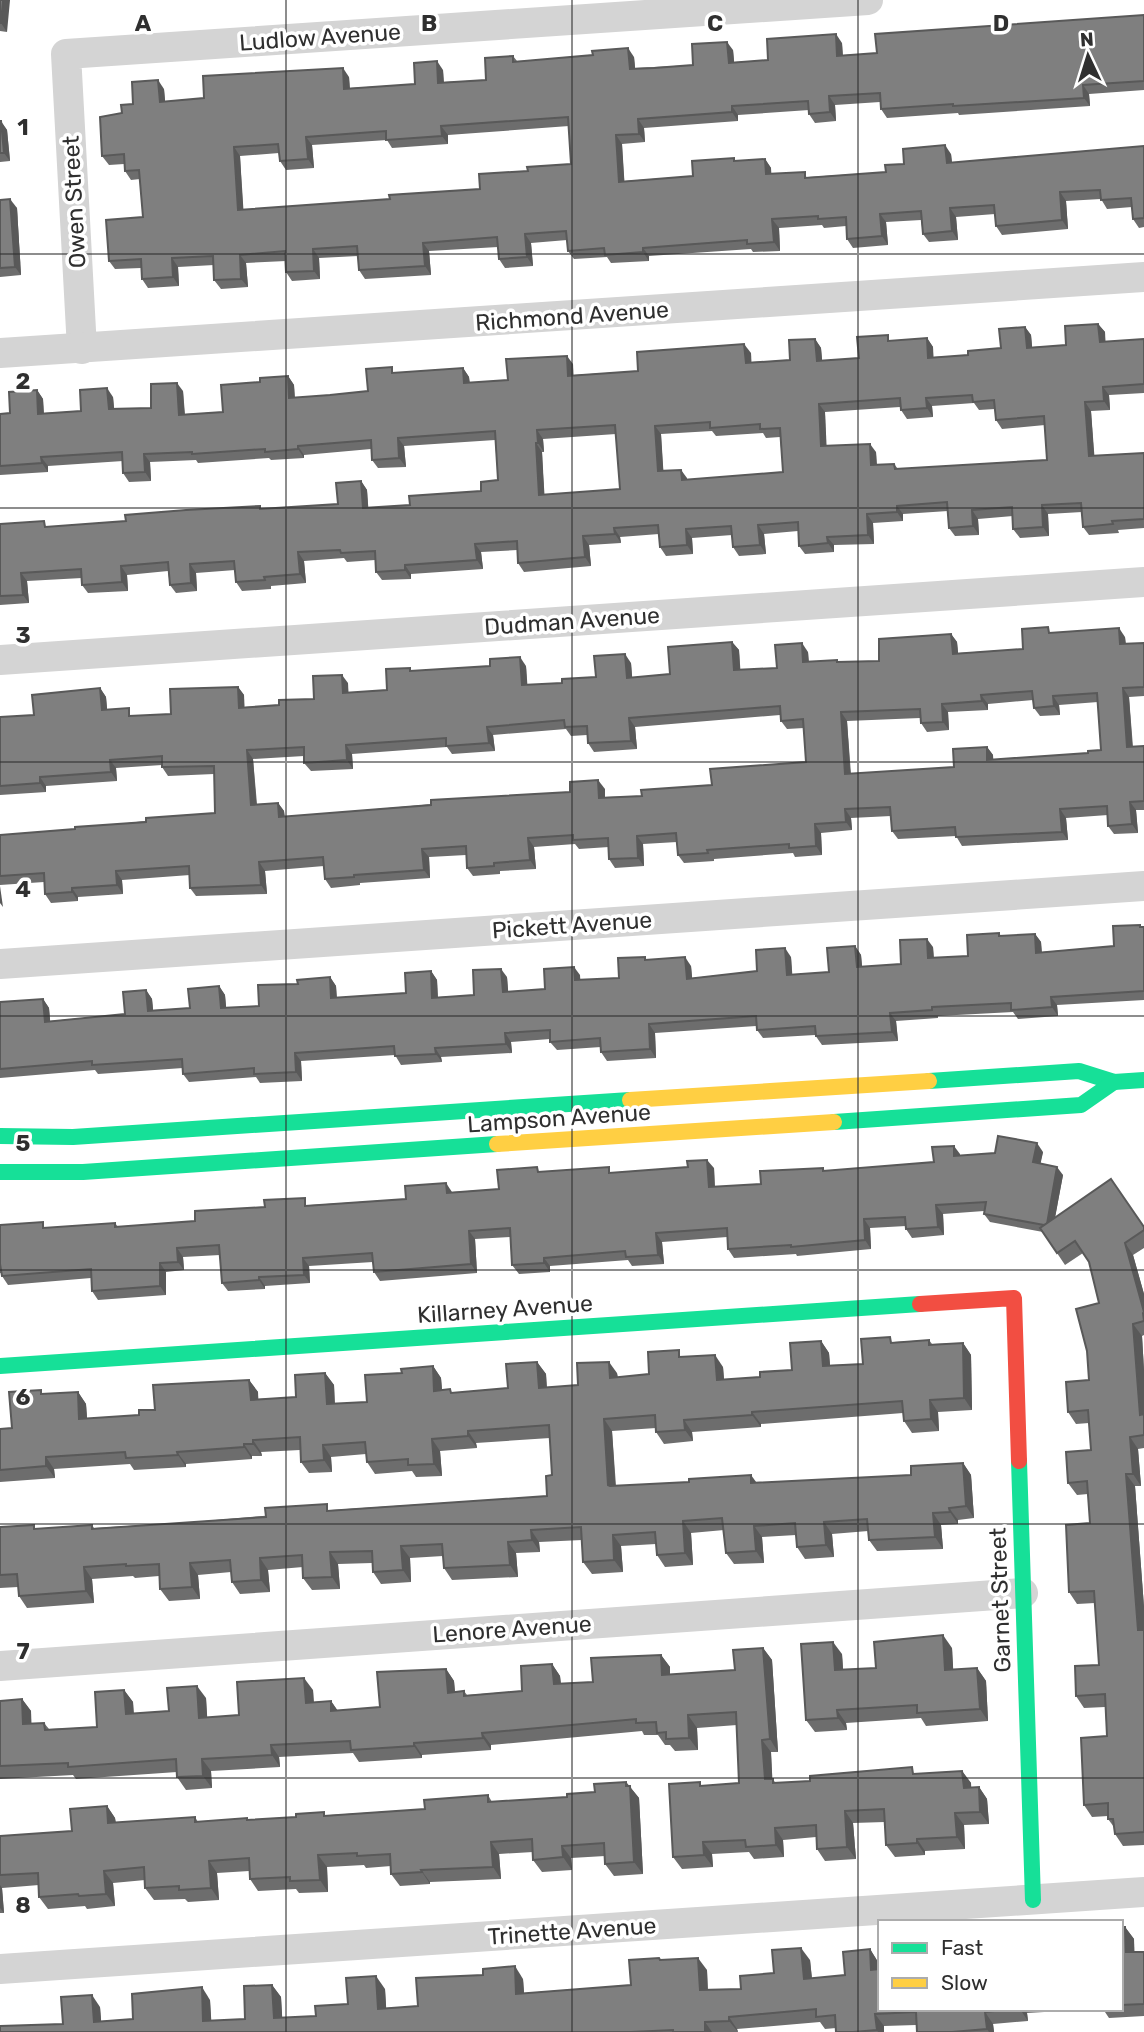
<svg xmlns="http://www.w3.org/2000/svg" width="1144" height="2032" viewBox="0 0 1144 2032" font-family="Rubik,sans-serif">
  <rect width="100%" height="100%" fill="#fff"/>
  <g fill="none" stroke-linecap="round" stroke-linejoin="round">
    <g stroke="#d4d4d4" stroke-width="30">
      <polyline points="82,349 66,54 868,0"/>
      <polyline points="0,353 1144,277"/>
      <polyline points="0,660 1144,582"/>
      <polyline points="0,964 1144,886"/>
      <polyline points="0,1666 1023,1593"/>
      <polyline points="0,1969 1144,1892"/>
    </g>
    <g stroke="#16e098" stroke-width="16">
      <polyline points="929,1081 1079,1071 1114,1082 1144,1080"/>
      <polyline points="834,1122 1081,1105 1114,1082"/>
      <polyline points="0,1136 73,1137 630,1100"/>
      <polyline points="0,1172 83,1172 497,1144"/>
      <polyline points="0,1366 920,1304"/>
      <polyline points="1019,1461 1033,1900"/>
    </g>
    <g stroke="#ffcf43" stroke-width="16">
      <polyline points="630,1100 929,1081"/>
      <polyline points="497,1144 834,1122"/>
    </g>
    <polyline stroke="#f24e42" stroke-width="16" points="920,1304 1014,1298 1019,1461"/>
  </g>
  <g fill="#6d6d6d" fill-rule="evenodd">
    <polygon points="0,0 7,32 0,31"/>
    <path d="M1144,15v75l-55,4 1,12 -131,9 -1,-2 -71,5 -6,-9 -1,-7 -45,3 1,16 -21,2 -6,-9v-4l-71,5v6l-94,7 1,14 -23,2 2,37 69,-5 42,-15 30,-2 6,9v6l37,3 78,-5 18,-8 47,-10 1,9 192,-17v81l-5,1 -6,-9 -1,-12 -25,2 -6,-10 -35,2 2,28 -66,6 -6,-9 -1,-12 -39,3 2,23 -29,2 -6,-8 -2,-14 -35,2 2,23 -35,3 -6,-9 -1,-13 -22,2 -2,-3 -43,3 1,23 -27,1 -2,-3 -102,7v5l-38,2 -4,-6 -33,2 -6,-8 -1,-11 -36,3 2,23 -28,2 -6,-9 -1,-12 -69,4 2,24 -66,4 -6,-9 -1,-14 -39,2 1,21 -28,2 -6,-9v-11l-40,2 2,24 -27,2 -7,-9v-15l-36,2 1,19 -31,2 -6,-9 -1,-11 -26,1 -6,-8 34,-44 -3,-38 -9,1 -6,-9 -1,-7 -15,1 -7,-9 20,-43 11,-9 31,-15 1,13 39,-4 145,-21 1,11 65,-4 28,-14 1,12 42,-2 27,-24 4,5 117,-4 1,11 58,-3 40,-15 1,12 34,-2 74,-17 1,12 34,-2zM569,126l2,38 -43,7 -48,18 -90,10 -147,11 -3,-54 39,-3 1,8 6,9 28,-2 -2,-23 75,-5 5,8 56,-4v-9z"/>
    <polygon points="0,121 7,130 10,161 0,162"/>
    <polygon points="0,200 17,208 21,275 0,277"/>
    <path d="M1098,324l7,8v10l39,-3v54l-35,2 1,15 -19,1 3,45 50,-3v75l-26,2 1,3 -30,2 -6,-8 -1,-15 -34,2 1,22 -29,2 -7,-9v-13l-35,3 1,16 -24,1 -6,-8 -1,-17 -45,3v7l-30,2 1,21 -40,1v7l-29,2 -6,-8 -1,-15 -34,3 2,20 -27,2 -6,-9 -1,-12 -40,3 1,16 -27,2 -6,-9 -1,-13 -39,3 1,6 -32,2 2,21 -67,6 -6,-9 -1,-13 -36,2 2,17 -72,5v5l-29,1 -6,-8 -1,-12 -28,2 -3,-4 -40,3 2,22 -35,3v3l-29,2 -6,-9 -1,-12 -39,3 1,18 -21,2 -6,-8 -2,-14 -41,4 1,16 -40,2 -6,-8v-7l-55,3 2,22 -29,2v-81l48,3 290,-23 23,-23 6,9 1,18 42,-3 71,-14 17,-11 -3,-40 -91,6 2,21 -28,1 -6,-8 -1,-11 -67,6v3l-33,2 -2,-2 -71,5 -2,-3 -46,2 1,19 -22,1 -6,-9v-12l-75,5v6l-48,3v-61l10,-1 27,-23 6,9 1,14 37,-2 32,-14 1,12 37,-1 32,-17 2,23 38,-2 37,-30 28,-6 6,9 1,13 73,-7 28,-18 67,-5 6,9 1,6 38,-3 65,-16v11l65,-4 113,-18v9l39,-2 25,-21 6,9 1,13 37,-3 33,-17 35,-3 6,9v10l35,-2 33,-7 24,-21 6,8 1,12 34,-2zM974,403l5,7 16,-1 1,11 6,9 43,-4 2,35 -149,9 -4,-5 -17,1 -1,-13 -50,-6 -1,-34 75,-5 1,3 6,9 26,-2 -1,-11zM712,431l4,5 47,-3 3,5 14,-1 3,35 -96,8 -6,-10 -18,1 -2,-37zM616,434l4,55 -76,6 -2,-43h2l-1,-13z"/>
    <path d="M1052,633l73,4 1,7 18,-1v53l-15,1 4,50 11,-1v64h-8l2,23 -24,1 -6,-8v-11l-42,3 2,22 -106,6 -6,-10 -58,3 -6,-8 -1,-15 -40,2 1,12 -31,3 1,22 -27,2 -2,-4 -79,6v2l-30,2 -6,-8 -1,-13 -34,2 1,22 -29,2 -6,-9v-12l-30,2 -4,-5 -41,3 2,22 -36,2v3l-27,2 -6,-8 -1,-13 -37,2 1,21 -70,5v2l-29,3 -6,-9 -1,-13 -59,5 2,23 -71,2 -6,-8v-13l-68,5 1,14 -45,3v4l-27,2 -6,-9 -1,-12 -44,3v-50l75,-6 140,-16 -1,-39 -46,2 -6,-9v-2l-46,3 1,13 -71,5v6l-46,3v-78l34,-2 66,-27 6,9 1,13 27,6 37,-2 67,-27 6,8v12l35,-2 35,-6 34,-16v10l39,-3 25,-19 114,-5 1,19 35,-2 34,-6 35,-14 1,15 38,-4 62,-32 7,8 1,20 37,-2 31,-16 1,10 28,-2 2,2 40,-1 72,-27 6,8 1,11 65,-4zM1033,700l1,8 6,8 20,-1 -1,-10 39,-3 3,48 -13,3 -95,7v-5l-6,-8 -33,20 -103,7 -4,-53 73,-3 1,5 6,9 22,-2 -1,-18 40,-2v-6zM780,715l1,6 6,8 17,-1 2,34 -94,23 -70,11 -37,1v-8l-320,28 -1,-6 -6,-8 -21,1 -4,-45 51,-3v7l7,8 42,-2 -1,-15 95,-7 5,7 43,-3 -2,-16 73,-6 5,7 16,-1 1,8 6,9 43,-3 -2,-22z"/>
    <polygon points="1140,925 1142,927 1144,927 1144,1000 1057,1005 1058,1016 1018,1019 1013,1012 938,1016 938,1018 896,1021 898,1041 822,1045 815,1035 763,1038 757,1030 756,1026 655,1033 656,1058 607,1061 601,1052 601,1047 557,1050 550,1042 550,1039 511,1042 512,1053 441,1057 442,1062 401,1065 395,1055 301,1061 302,1081 260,1083 256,1077 189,1082 183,1074 183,1068 98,1074 95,1070 0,1078 0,1002 43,999 49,1008 50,1021 125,1014 146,990 152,999 153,1010 190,1008 219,986 225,995 226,1008 259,1006 298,984 330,977 336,986 337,998 406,993 431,971 437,980 438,997 474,995 507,977 508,992 545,989 580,975 580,980 619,978 647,960 691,966 692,978 757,971 791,957 792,975 829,972 855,946 861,955 862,967 901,964 933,947 934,958 968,956 999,933 1001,936 1035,934 1041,942 1042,952 1114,946"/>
    <polygon points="1043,1152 1040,1164 1063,1175 1055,1217 1144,1227 1144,1248 1133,1255 1144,1294 1144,1335 1142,1336 1144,1370 1144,1448 1138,1449 1141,1486 1135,1486 1144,1607 1144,1845 1123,1846 1115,1834 1114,1827 1108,1819 1108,1816 1092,1817 1084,1805 1107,1736 1105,1707 1084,1708 1076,1696 1099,1665 1095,1603 1077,1604 1069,1592 1090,1523 1088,1494 1077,1495 1068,1483 1091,1450 1089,1423 1076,1424 1068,1412 1089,1380 1099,1303 1089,1262 1083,1253 1065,1265 1043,1232 990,1222 984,1214 984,1211 943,1214 944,1235 912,1238 906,1229 906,1226 870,1228 871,1249 797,1256 796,1254 734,1258 728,1249 727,1237 662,1242 664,1264 632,1266 628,1260 550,1266 550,1272 519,1274 512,1265 510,1237 475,1239 477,1273 380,1281 374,1272 373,1262 309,1266 310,1283 265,1286 265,1289 228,1291 222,1283 220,1255 183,1257 184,1270 166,1272 166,1295 98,1300 92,1291 91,1278 8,1285 2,1276 1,1273 0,1273 0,1225 47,1228 115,1223 118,1227 195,1221 310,1205 406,1199 452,1192 499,1189 541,1172 613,1173 714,1168 715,1187 761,1184 823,1168 825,1171 934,1162 960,1154 960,1156"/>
    <polygon points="929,1340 932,1344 963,1343 971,1355 972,1410 938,1412 939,1431 912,1433 904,1421 903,1413 761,1424 761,1427 692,1432 693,1441 664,1444 656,1432 656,1428 612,1431 616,1486 756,1483 911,1475 963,1463 971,1475 974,1518 958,1520 958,1524 941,1525 943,1549 877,1551 869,1540 868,1531 832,1534 834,1557 805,1559 797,1547 796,1535 762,1537 764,1563 734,1564 726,1553 724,1530 691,1533 693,1565 665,1567 657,1555 656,1544 621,1546 623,1572 592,1574 583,1562 582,1540 539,1542 540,1552 516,1553 518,1577 452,1580 444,1568 443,1556 410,1558 411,1582 381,1584 373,1572 372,1563 338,1564 340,1589 312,1590 303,1578 303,1567 268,1570 270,1592 240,1594 232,1582 231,1572 198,1575 200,1599 169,1601 160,1589 159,1576 135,1578 133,1576 92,1579 94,1603 27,1608 19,1596 18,1587 0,1588 0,1527 36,1529 92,1525 94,1528 193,1522 331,1510 547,1496 552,1475 550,1438 476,1443 477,1448 440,1451 442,1476 416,1477 412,1471 375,1474 367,1462 366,1454 331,1457 332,1472 309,1473 301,1462 300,1450 261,1452 262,1456 252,1456 252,1459 186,1464 186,1467 134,1470 130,1464 54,1469 55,1478 0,1482 0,1429 12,1428 43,1394 78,1392 86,1404 87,1419 139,1415 249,1380 258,1392 258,1399 296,1397 325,1373 334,1385 335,1404 367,1402 402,1373 433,1366 441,1378 442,1390 453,1393 508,1388 537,1362 546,1374 547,1387 578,1385 617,1373 618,1377 649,1374 684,1357 723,1367 724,1380 760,1377 792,1370 821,1341 829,1353 830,1365 863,1364 894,1342"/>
    <polygon points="763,1648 772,1660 778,1752 771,1752 772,1779 776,1783 962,1771 971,1783 971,1788 979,1787 987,1799 989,1824 964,1825 965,1849 925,1851 925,1855 895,1857 886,1845 885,1822 853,1823 856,1859 825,1861 817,1849 816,1837 783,1840 784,1857 754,1859 749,1852 712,1854 713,1867 682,1869 673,1857 702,1786 739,1783 737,1725 697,1728 698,1750 675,1751 670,1745 665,1745 658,1735 644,1735 642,1731 491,1745 491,1750 422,1755 422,1758 359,1762 353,1753 279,1757 280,1767 211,1771 212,1788 186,1790 177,1777 177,1772 76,1779 73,1775 0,1779 0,1701 22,1699 31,1711 31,1723 44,1723 49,1729 97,1727 124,1690 133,1702 134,1714 169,1711 206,1698 207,1718 239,1715 313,1690 314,1702 331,1701 338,1711 380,1707 446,1669 454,1681 455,1692 464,1691 467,1695 522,1691 552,1664 560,1676 561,1684 593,1682 661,1655 670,1667 670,1675 735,1670"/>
    <polygon points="952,1648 953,1670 977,1668 986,1681 988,1721 926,1726 921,1718 846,1723 847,1730 815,1732 806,1720 842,1654 843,1670 876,1668"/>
    <polygon points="626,1782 639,1798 643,1874 614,1876 605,1864 605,1856 571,1858 572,1870 542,1872 533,1860 533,1852 499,1854 501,1879 430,1882 430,1884 400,1886 391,1874 391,1866 366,1868 364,1865 327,1867 328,1892 299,1893 296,1889 258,1891 250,1879 249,1871 217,1873 219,1900 188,1902 185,1899 154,1900 145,1888 145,1880 113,1883 115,1906 87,1909 85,1906 48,1909 39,1897 39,1885 2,1888 4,1913 0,1913 0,1836 72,1831 107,1806 115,1818 116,1823 195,1817 198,1822 247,1818 248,1820 425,1809 488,1795 492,1802 567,1797 595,1792"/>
    <polygon points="1121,1927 1125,1927 1134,1939 1134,1952 1144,1952 1144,2016 1109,2018 1103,2009 1121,2009"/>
    <polygon points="870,1949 878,1962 880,2009 1096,2009 1027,2013 1028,2021 993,2024 994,2032 917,2032 916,2025 884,2026 884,2032 836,2032 836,2028 825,2029 820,2022 737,2029 738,2032 0,2032 63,2024 100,2007 101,2021 133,2019 210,2000 211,2021 245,2019 272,1985 281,1997 282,2018 316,2016 348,2004 385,1989 386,2008 418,2006 523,1979 524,1993 631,1985 659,1958 661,1960 707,1970 708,1990 741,1989 774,1973 810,1960 812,1978 845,1975"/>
  </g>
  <g fill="#595959">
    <polygon points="3,0 10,0 7,32 1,23"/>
    <polygon points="836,34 842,43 843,65 837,56"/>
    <polygon points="727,42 733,50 735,71 729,63"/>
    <polygon points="628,48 634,57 636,77 630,69"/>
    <polygon points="437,61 443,70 444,92 438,83"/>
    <polygon points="343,68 349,77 350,97 344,89"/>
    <polygon points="158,80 164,89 166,111 160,102"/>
    <polygon points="1083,85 1089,94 1090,106 1084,98"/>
    <polygon points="829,96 835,105 836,121 830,112"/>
    <polygon points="732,106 738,115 738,121 732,112"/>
    <polygon points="638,119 644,128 645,142 639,134"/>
    <polygon points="1,121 7,130 10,161 4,153"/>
    <polygon points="441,126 448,135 448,144 442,136"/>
    <polygon points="616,135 622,144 625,190 619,182"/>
    <polygon points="306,137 312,145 314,168 308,159"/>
    <polygon points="945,145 951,154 953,172 947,163"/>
    <polygon points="234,147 240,156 244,219 238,210"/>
    <polygon points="765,159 771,168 772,183 766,174"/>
    <polygon points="1060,192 1066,201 1068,229 1062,220"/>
    <polygon points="10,199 17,208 21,275 15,267"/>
    <polygon points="950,208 956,217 958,240 952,231"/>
    <polygon points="880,214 886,222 888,245 882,236"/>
    <polygon points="772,219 779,228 780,251 774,242"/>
    <polygon points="525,234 531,243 533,266 527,257"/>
    <polygon points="423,243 429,251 431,275 425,266"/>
    <polygon points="643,248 649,256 649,261 643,252"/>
    <polygon points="313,249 319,258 320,279 314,271"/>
    <polygon points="240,255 246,263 248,287 241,279"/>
    <polygon points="172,258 178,267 179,286 173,277"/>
    <polygon points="1098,324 1105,332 1106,351 1100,342"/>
    <polygon points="1025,327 1031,335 1033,356 1027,348"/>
    <polygon points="927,338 933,347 934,366 928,358"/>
    <polygon points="815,339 821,348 823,370 817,361"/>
    <polygon points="744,344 751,353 752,371 746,363"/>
    <polygon points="567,356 573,364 574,384 568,376"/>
    <polygon points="463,368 469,377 470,392 464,383"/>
    <polygon points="288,376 294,385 295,407 289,398"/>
    <polygon points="177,383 183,391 185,423 179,415"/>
    <polygon points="1103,387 1109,395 1110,410 1104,401"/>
    <polygon points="107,388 113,397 115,418 109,409"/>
    <polygon points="37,390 43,399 44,422 38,414"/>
    <polygon points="926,398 932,406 933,417 927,408"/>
    <polygon points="1085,402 1091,411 1095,464 1089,456"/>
    <polygon points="819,404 825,412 827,455 821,446"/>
    <polygon points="655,426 661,434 664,480 658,471"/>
    <polygon points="537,430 543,439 544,452 538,443"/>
    <polygon points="398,438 404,446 406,467 399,458"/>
    <polygon points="536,443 542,452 545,504 539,495"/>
    <polygon points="870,444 876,452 877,474 871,465"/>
    <polygon points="298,446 304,455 304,458 298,449"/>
    <polygon points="144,454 150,462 151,481 145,472"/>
    <polygon points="41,457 48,466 48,472 42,463"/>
    <polygon points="681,470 687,478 688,489 682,480"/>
    <polygon points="361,481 367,490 369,517 363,508"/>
    <polygon points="1042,505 1048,514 1049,536 1043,527"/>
    <polygon points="897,506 903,514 903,521 897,512"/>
    <polygon points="972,510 978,519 979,535 973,526"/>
    <polygon points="867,514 873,523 874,544 868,535"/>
    <polygon points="758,525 764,534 766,554 760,545"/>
    <polygon points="614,528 620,537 621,543 615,534"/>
    <polygon points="686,529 692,538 693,554 687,545"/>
    <polygon points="583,536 589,545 591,566 585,557"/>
    <polygon points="827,537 834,545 834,552 828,543"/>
    <polygon points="475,544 481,552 483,569 477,560"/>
    <polygon points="298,552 304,561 306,583 300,574"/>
    <polygon points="190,564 196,573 197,591 191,583"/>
    <polygon points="405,565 411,574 411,579 405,570"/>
    <polygon points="121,566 127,575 128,591 122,582"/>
    <polygon points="21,573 27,581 29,603 23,595"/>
    <polygon points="1119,628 1125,637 1126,653 1120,644"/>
    <polygon points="951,634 957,642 959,662 953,654"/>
    <polygon points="732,642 739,650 741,679 734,670"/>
    <polygon points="802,643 808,652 809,671 803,662"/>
    <polygon points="625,654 631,663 633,687 627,678"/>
    <polygon points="520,657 526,666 528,693 522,685"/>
    <polygon points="342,675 348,683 349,702 343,693"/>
    <polygon points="238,687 244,695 245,716 239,708"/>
    <polygon points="100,688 106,697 108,719 102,710"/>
    <polygon points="1123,688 1129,697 1133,756 1127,747"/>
    <polygon points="981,695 988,704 988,710 982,701"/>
    <polygon points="1053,696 1059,705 1060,715 1054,706"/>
    <polygon points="942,704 948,712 949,730 943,722"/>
    <polygon points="841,712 847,721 851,783 845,774"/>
    <polygon points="629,718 635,727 637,749 631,741"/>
    <polygon points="487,727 493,735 495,751 489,743"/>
    <polygon points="346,745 352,754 353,769 347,760"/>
    <polygon points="987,747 993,755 994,769 987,760"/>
    <polygon points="247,750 253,759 257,813 251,805"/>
    <polygon points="110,760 116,768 117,781 111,772"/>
    <polygon points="40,777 46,786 46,792 40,783"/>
    <polygon points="598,780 605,789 605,806 599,798"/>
    <polygon points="1130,802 1136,810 1138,833 1132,824"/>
    <polygon points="278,803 284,811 285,826 279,817"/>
    <polygon points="845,809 851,818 852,830 846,822"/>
    <polygon points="1060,809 1066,818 1068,840 1062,832"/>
    <polygon points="815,824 821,833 822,855 816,846"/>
    <polygon points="637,836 643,844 644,866 638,858"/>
    <polygon points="528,838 534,847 536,869 530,860"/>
    <polygon points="422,849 429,857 430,878 424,870"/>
    <polygon points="259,862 265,871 267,894 261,885"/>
    <polygon points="116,871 122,880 123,894 117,885"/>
    <polygon points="0,886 3,907 0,903"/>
    <polygon points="72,888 78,897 78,901 72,892"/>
    <polygon points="1035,934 1041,942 1042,962 1036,953"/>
    <polygon points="927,939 933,947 934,967 928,958"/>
    <polygon points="855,946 861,955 863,976 857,967"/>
    <polygon points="785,948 791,957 793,984 787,975"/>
    <polygon points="685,957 691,966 693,987 687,979"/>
    <polygon points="574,967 580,975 581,989 575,980"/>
    <polygon points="501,969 507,977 509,1001 503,992"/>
    <polygon points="431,971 437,980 438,1006 432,998"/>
    <polygon points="330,977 336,986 337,1007 331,998"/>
    <polygon points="219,986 225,995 227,1017 221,1008"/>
    <polygon points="146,990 152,999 154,1019 148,1011"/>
    <polygon points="1051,997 1057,1005 1058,1016 1052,1007"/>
    <polygon points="43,999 49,1008 51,1030 45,1022"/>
    <polygon points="890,1013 896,1021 898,1041 892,1032"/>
    <polygon points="649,1024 655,1033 656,1058 650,1049"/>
    <polygon points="505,1033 511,1042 512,1053 506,1044"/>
    <polygon points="435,1048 441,1057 442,1062 436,1054"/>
    <polygon points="295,1053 301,1061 302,1081 296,1072"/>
    <polygon points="1037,1143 1043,1152 1039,1171 1033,1162"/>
    <polygon points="954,1146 960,1154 960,1165 954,1156"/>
    <polygon points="707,1160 714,1168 715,1196 709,1187"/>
    <polygon points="1057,1167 1063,1175 1052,1234 1046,1225"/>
    <polygon points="446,1183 452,1192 453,1202 447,1193"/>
    <polygon points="936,1205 943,1214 944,1235 938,1227"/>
    <polygon points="864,1219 870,1228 871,1249 865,1240"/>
    <polygon points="469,1231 475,1239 477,1273 471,1264"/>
    <polygon points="656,1233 662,1242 664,1264 658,1255"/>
    <polygon points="1125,1243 1133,1255 1144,1294 1144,1312"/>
    <polygon points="177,1248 183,1257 184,1270 178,1262"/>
    <polygon points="303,1258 309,1266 310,1283 304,1275"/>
    <polygon points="544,1258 550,1266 550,1272 544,1263"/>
    <polygon points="160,1263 166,1272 166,1295 160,1286"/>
    <polygon points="259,1277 265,1286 265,1289 259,1280"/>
    <polygon points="1133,1324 1142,1336 1144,1370 1144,1421 1140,1415"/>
    <polygon points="821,1341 829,1353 831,1378 823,1366"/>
    <polygon points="963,1343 971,1355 972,1410 964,1398"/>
    <polygon points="715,1355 723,1367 725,1392 717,1380"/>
    <polygon points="537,1362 546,1374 547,1399 539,1388"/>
    <polygon points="609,1362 617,1373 618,1390 610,1378"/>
    <polygon points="433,1366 441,1378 443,1402 434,1391"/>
    <polygon points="325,1373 334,1385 335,1416 327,1404"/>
    <polygon points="249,1380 258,1392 259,1412 251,1400"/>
    <polygon points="78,1392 86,1404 88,1431 79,1419"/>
    <polygon points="930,1400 938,1412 939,1431 931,1419"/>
    <polygon points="752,1412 761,1424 761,1427 752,1415"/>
    <polygon points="604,1419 612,1431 616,1496 608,1485"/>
    <polygon points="684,1420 692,1432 693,1441 685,1430"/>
    <polygon points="468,1431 476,1443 477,1448 468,1436"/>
    <polygon points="1130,1437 1138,1449 1141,1486 1133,1474"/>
    <polygon points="432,1439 440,1451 442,1476 434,1464"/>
    <polygon points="253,1440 261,1452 262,1456 253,1444"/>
    <polygon points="244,1444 252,1456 252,1459 244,1447"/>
    <polygon points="323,1445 331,1457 332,1472 324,1460"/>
    <polygon points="177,1452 186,1464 186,1467 178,1455"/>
    <polygon points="46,1457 54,1469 55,1478 46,1466"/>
    <polygon points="963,1463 971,1475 974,1518 966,1506"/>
    <polygon points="1126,1474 1135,1486 1144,1607 1144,1638 1138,1630"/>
    <polygon points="751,1475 759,1486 751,1483"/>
    <polygon points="949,1508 958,1520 958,1524 950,1512"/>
    <polygon points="933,1513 941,1525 943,1549 935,1537"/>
    <polygon points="683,1521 691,1533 693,1565 685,1553"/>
    <polygon points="824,1522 832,1534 834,1557 826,1545"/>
    <polygon points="754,1526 762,1537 764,1563 756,1551"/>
    <polygon points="531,1530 539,1542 540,1552 532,1540"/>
    <polygon points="613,1535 621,1546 623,1572 614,1560"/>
    <polygon points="508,1542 516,1553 518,1577 510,1565"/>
    <polygon points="401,1546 410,1558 411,1582 403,1570"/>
    <polygon points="330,1552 338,1564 340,1589 332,1577"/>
    <polygon points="260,1558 268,1570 270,1592 261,1580"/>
    <polygon points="190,1563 198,1575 200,1599 192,1587"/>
    <polygon points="84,1567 92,1579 94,1603 86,1591"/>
    <polygon points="943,1635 952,1648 954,1683 945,1670"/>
    <polygon points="833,1642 842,1654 844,1683 835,1670"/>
    <polygon points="763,1648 772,1660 778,1752 770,1739"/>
    <polygon points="661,1655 670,1667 670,1688 662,1675"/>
    <polygon points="552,1664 560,1676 562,1696 554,1684"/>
    <polygon points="977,1668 986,1681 988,1721 980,1709"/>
    <polygon points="446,1669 454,1681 456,1705 448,1693"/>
    <polygon points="304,1678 313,1690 314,1715 306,1703"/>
    <polygon points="197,1686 206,1698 208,1730 199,1718"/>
    <polygon points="124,1690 133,1702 134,1726 126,1714"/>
    <polygon points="22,1699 31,1711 32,1736 23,1724"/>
    <polygon points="331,1701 339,1713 331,1711"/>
    <polygon points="837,1710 846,1723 847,1730 838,1718"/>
    <polygon points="688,1715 697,1728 698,1750 689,1738"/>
    <polygon points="482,1733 491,1745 491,1750 483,1738"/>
    <polygon points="762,1740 771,1752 773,1791 765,1779"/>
    <polygon points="414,1743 422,1755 422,1758 414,1746"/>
    <polygon points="271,1745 279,1757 280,1767 272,1755"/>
    <polygon points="202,1759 211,1771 212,1788 203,1776"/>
    <polygon points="962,1771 971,1783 972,1800 964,1788"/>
    <polygon points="626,1782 639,1798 643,1874 634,1862"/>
    <polygon points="979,1787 987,1799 989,1824 980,1812"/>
    <polygon points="107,1806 115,1818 117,1835 108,1823"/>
    <polygon points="845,1811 853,1823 856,1859 847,1847"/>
    <polygon points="955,1813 964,1825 965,1849 957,1837"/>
    <polygon points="775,1828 783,1840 784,1857 776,1845"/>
    <polygon points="917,1839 925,1851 925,1855 917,1843"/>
    <polygon points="491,1842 499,1854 501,1879 493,1867"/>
    <polygon points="703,1842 712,1854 713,1867 704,1855"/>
    <polygon points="562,1846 571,1858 572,1870 563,1857"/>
    <polygon points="318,1855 327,1867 328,1892 320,1880"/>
    <polygon points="209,1861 217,1873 219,1900 211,1888"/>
    <polygon points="421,1870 430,1882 430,1884 422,1872"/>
    <polygon points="104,1871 113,1883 115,1906 106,1894"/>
    <polygon points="0,1885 2,1888 4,1913 0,1908"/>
    <polygon points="1125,1927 1134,1939 1135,1965 1126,1952"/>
    <polygon points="801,1948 810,1960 813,1991 804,1979"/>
    <polygon points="870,1949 878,1962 880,1982 871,1970"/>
    <polygon points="698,1958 707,1970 708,2003 700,1990"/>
    <polygon points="515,1966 523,1979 525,2006 516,1994"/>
    <polygon points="376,1976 385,1989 387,2021 378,2009"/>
    <polygon points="272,1985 281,1997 283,2030 274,2018"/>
    <polygon points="202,1987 210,2000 212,2032 203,2021"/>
    <polygon points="92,1995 100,2007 102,2032 94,2022"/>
    <polygon points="1020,2009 1025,2009 1027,2013 1028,2021"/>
    <polygon points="985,2012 993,2024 994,2032 989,2032 987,2029"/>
    <polygon points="875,2014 884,2026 884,2032 878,2032 877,2030"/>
    <polygon points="729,2017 737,2029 738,2032 729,2021"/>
    <polygon points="705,2022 712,2032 705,2032"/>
  </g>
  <g fill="#7f7f7f" stroke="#595959" stroke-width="2" fill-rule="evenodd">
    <polygon points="0,0 3,0 1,23 0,23"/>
    <path d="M1144,15v66l-61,4 1,13 -131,8v-2l-72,5 -1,-16 -51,3 1,16 -21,2 -1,-13 -76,5v6l-94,7 1,15 -23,1 3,47 74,-6 -1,-15 42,-3v3l31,-2 1,15 39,-2v6l81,-6 -1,-7 19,-1 -1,-15 42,-4 2,18 197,-17v72l-11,1 -2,-21 -30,2 -1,-10 -40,2 2,28 -66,6 -2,-21 -44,3 2,23 -29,3 -2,-23 -41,3 2,22 -35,3 -1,-22 -28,2v-3l-46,3 2,23 -27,2v-4l-104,8v4l-38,3 -1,-7 -36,3 -2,-20 -41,3 2,23 -28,2 -2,-22 -74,6 2,23 -66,4 -2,-24 -44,3 1,22 -28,1 -1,-21 -45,4 1,24 -27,1 -1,-24 -41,2 1,19 -31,2 -1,-20 -32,2 -3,-41 37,-3 -4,-47 -14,1 -1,-17 -22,2 -2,-39 22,-4 -1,-8 12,-1 -1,-22 26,-2 2,22 44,-4 -1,-22 140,-8 1,21 71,-5 -1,-21 23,-2 1,22 48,-3 -1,-22 28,-2v6l80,-7 -1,-4 36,-3 2,21 24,-1 39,-3 -1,-21 35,-2 2,21 39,-3 -1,-21 69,-5 1,22 40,-3 -2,-19zM568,117l3,47 -44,3 1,4 -49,3 1,15 -91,6 1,4 -152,11 -4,-63 44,-3 2,17 28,-2 -2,-22 80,-6v9l56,-4 -1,-10z"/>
    <polygon points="0,121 1,121 4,153 0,153"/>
    <polygon points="10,199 15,267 0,268 0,200"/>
    <path d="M1098,324l2,18 44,-3v45l-41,3 1,14 -19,1 4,54 55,-3v66l-32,2 1,3 -30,3 -2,-24 -39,2 1,22 -30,2 -1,-22 -40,3 1,16 -24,2 -2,-26 -50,4v6l-30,2 1,21 -41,2 1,6 -29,3 -1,-24 -40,3 2,20 -27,2 -2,-21 -45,3 1,16 -27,2 -2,-22 -44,3 1,6 -32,2 2,21 -67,6 -1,-22 -42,3 2,16 -72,5v5l-29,2 -1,-21 -34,2 -1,-3 -42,2 2,22 -36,3 1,3 -29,2 -2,-21 -44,3 1,19 -21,2 -2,-23 -47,4 1,16 -40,3 -1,-16 -60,4 2,22 -23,1v-72l44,-3 1,6 81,-6 -1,-6 61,-5 74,-4v3l78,-5 -2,-21 25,-2 2,27 47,-3 -1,-9 72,-5v-9l17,-2 -3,-49 -97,7 1,20 -27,2 -1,-20 -73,6v3l-33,3v-3l-73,5v-2l-48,2 1,18 -22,1 -1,-21 -81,5 1,6 -42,3v-52l10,-1 -1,-21 28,-2 1,24 43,-3 -1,-21 27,-2 2,21 42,-1v-24l26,-1 2,32 44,-3 -2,-27 39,-3v-4l28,-2 1,22 41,-3 38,-4 -2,-22 26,-2v6l71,-5 1,15 44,-3 -2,-21 61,-3 1,20 70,-5 -1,-19 107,-8 2,19 44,-3 -1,-20 26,-1 2,22 42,-3 -2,-21 31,-2v6l39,-3 1,20 40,-3v-4l33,-3 -2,-19 26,-2 2,21 39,-3 -1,-19zM972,395l1,7 21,-2 2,20 48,-4 3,44 -152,9 -1,-5 -23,1 -1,-21 -49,2 -2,-42 81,-6 1,12 26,-2 -1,-10zM710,422v6l50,-4v5l20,-1 3,44 -101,8 -1,-10 -23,1 -3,-45zM615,425l5,64 -81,6 -3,-52h2l-1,-13z"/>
    <path d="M1048,627l1,6 70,-5 1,16 24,-1v44l-21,1 4,59 17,-1v55l-14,1 2,22 -24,2 -1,-20 -47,3 2,23 -106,5 -1,-10 -63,4 -2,-24 -45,2 1,13 -31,2 1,22 -27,2v-4l-82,6 1,3 -30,2 -2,-22 -39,3 1,22 -29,1 -1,-21 -35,2v-5l-45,3 2,22 -36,3v3l-27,2 -1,-22 -44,3 2,21 -70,5v2l-29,2 -2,-22 -64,5 2,23 -71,3 -1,-22 -73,5 1,14 -45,3v4l-27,2 -1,-21 -44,3v-41l75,-6v-2l71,-5v-4l69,-5 -1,-47 -52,1v-11l-52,4 1,12 -71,5v6l-40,3v-69l34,-2 -2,-20 68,-7 2,22 27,-2v8l42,-2 -1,-25 68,-2 1,21 40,-3v-5l35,-1 -1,-23 29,-1 1,18 44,-3 -1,-21 24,-1v3l80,-5v-7l30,-2 2,28 40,-2v-4l34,-2 -2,-21 31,-2 2,24 43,-4 -2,-27 64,-5 2,28 43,-2 -2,-23 27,-2 1,19 34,-2v2l42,-1v-22l72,-5 2,20 70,-5 -1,-20zM1032,691l2,17 20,-2 -1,-10 44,-3 4,57 -13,1v2l-101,7v-13l-34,2 1,18 -109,7 -4,-62 79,-3 1,14 22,-1 -1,-18 40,-3 -1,-6zM780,706l1,15 22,-2 3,43 -96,7 2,16 -71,5 1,6 -43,2 -1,-18 -28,2v10l-139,8v5l-152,12 -1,-14 -27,2 -4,-55 57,-3v16l43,-3 -1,-15 100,-7v8l43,-3 -2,-16 77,-7 1,7 22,-1 1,17 43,-2 -2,-23z"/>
    <polygon points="1140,925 1140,927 1144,927 1144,991 1051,997 1052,1007 1011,1010 1011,1003 932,1007 932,1010 890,1013 892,1032 816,1036 815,1026 757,1030 756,1016 649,1024 650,1049 601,1052 600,1038 550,1042 550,1030 505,1033 506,1044 435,1048 436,1054 395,1056 394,1046 295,1053 296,1072 254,1074 254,1068 183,1074 182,1059 92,1065 92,1061 0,1069 0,1002 43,999 45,1022 125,1014 123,992 146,990 148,1011 190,1008 188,989 219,986 221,1008 259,1006 258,985 298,984 297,980 330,977 331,998 406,993 405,973 431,971 432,998 474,995 473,970 501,969 503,992 545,989 544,969 574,967 575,980 619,978 618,958 645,957 645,960 685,957 687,979 757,971 756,950 785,948 787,975 829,972 827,948 855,946 857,967 901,964 900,940 927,939 928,958 968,956 967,935 999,933 999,936 1035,934 1036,953 1114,946 1113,926"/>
    <polygon points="998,1136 1037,1143 1033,1162 1057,1167 1047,1224 1044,1225 984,1214 986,1202 936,1205 938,1227 906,1229 905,1217 864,1219 865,1240 791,1247 791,1245 728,1249 727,1228 656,1233 658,1255 626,1257 625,1251 544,1258 544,1263 512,1265 510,1228 469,1231 471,1264 374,1272 372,1253 303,1258 304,1275 259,1277 259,1280 222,1283 219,1245 177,1248 178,1262 160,1263 160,1286 92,1291 91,1269 2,1276 0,1264 0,1225 43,1222 43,1228 115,1223 115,1227 195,1221 195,1211 265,1207 264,1200 305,1198 305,1206 406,1199 405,1186 446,1183 447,1193 499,1189 497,1170 537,1167 538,1172 609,1167 609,1173 688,1167 687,1161 707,1160 709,1187 761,1184 760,1171 823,1168 823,1171 934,1162 932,1147 954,1146 954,1156 995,1153"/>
    <polygon points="1111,1179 1144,1227 1144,1230 1125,1243 1144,1312 1143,1313 1144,1321 1133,1324 1140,1415 1144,1414 1144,1435 1130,1437 1133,1474 1126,1474 1138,1630 1144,1630 1144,1832 1115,1834 1113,1819 1108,1819 1108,1803 1084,1805 1081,1738 1107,1736 1105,1694 1076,1696 1075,1666 1099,1665 1094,1591 1069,1592 1066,1525 1090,1523 1087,1481 1068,1483 1066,1452 1091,1450 1088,1410 1068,1412 1066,1382 1089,1380 1087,1351 1076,1309 1099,1303 1089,1262 1075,1241 1057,1253 1040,1228"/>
    <polygon points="890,1337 891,1343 929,1340 929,1345 963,1343 964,1398 930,1400 931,1419 904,1421 902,1401 752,1412 752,1415 684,1420 685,1430 656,1432 655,1415 604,1419 608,1485 610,1486 689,1482 689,1479 751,1475 751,1483 911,1475 911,1466 963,1463 966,1506 949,1508 950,1512 933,1513 935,1537 869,1540 867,1519 824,1522 826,1545 797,1547 795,1523 754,1526 756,1551 726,1553 722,1518 683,1521 685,1553 657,1555 655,1532 613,1535 614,1560 583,1562 581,1527 531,1530 532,1540 508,1542 510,1565 444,1568 442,1544 401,1546 403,1570 373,1572 372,1551 330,1552 332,1577 303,1578 302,1555 260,1558 261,1580 232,1582 230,1560 190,1563 192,1587 160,1589 159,1564 126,1566 126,1564 84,1567 86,1591 19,1596 17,1574 0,1575 0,1527 34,1525 34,1529 92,1525 92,1529 266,1517 265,1508 327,1504 327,1511 547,1496 546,1476 552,1475 549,1425 468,1431 468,1436 432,1439 434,1464 408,1465 408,1459 367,1462 365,1442 323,1445 324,1460 301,1462 300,1437 253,1440 253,1444 244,1444 244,1447 177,1452 178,1455 126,1458 125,1452 46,1457 46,1466 0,1470 0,1429 12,1428 9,1392 41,1390 41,1394 78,1392 79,1419 139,1415 139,1410 155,1410 153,1385 249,1380 251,1400 296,1397 295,1375 325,1373 327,1404 367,1402 365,1375 402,1373 401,1369 433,1366 434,1391 450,1389 451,1393 508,1388 506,1364 537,1362 539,1388 578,1385 577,1363 609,1362 610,1378 649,1374 648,1352 679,1350 679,1357 715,1355 717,1380 760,1377 760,1372 792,1370 790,1343 821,1341 823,1366 863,1364 861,1339"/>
    <polygon points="943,1635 945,1670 977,1668 980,1709 917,1713 917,1705 837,1710 838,1718 806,1720 801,1644 833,1642 835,1670 876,1668 874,1642"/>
    <polygon points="763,1648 770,1739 762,1740 765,1779 773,1779 773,1783 810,1781 810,1776 912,1767 913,1774 962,1771 964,1788 979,1787 980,1812 955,1813 957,1837 917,1839 917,1843 886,1845 884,1809 845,1811 847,1847 817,1849 816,1825 775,1828 776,1845 746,1847 745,1840 703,1842 704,1855 673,1857 669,1784 700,1782 700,1786 739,1783 736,1712 688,1715 689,1738 666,1739 666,1732 657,1733 656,1722 636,1723 636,1719 482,1733 483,1738 414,1743 414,1746 351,1750 350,1741 271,1745 272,1755 202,1759 203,1776 177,1777 176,1759 68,1767 68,1763 0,1766 0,1701 22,1699 23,1724 44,1723 45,1730 97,1727 95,1692 124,1690 126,1714 169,1711 167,1688 197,1686 199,1718 239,1715 237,1682 304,1678 306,1703 331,1701 331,1711 380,1707 377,1672 446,1669 448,1693 464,1691 464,1696 522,1691 521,1666 552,1664 554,1684 593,1682 591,1658 661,1655 662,1675 735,1670 733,1650"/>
    <polygon points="626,1782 626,1786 630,1786 634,1862 605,1864 604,1843 562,1846 563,1857 533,1860 532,1839 491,1842 493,1867 421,1870 422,1872 391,1874 390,1854 357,1856 357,1853 318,1855 320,1880 290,1881 290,1877 250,1879 249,1858 209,1861 211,1888 179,1890 179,1886 145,1888 144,1867 104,1871 106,1894 79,1896 78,1894 39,1897 38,1873 0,1875 0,1836 72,1831 70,1809 107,1806 108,1823 195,1817 195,1822 247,1818 247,1820 296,1817 296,1814 324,1812 324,1816 425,1809 424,1800 488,1795 488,1802 567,1797 567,1794 595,1792 594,1784"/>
    <polygon points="1121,1927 1125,1927 1126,1952 1144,1952 1144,2004 1121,2005"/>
    <polygon points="801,1948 804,1979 845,1975 843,1952 870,1949 871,1970 880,1969 880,2009 1013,2009 985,2012 987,2029 952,2032 917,2032 916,2012 875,2014 877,2030 853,2032 836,2032 835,2015 816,2017 816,2009 729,2017 729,2021 705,2022 705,2032 673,2032 673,2030 631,2032 0,2032 0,2026 63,2024 61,1997 92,1995 94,2022 133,2019 132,1994 202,1987 203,2021 245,2019 244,1986 272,1985 274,2018 316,2016 315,2006 348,2004 346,1978 376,1976 378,2009 418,2006 416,1978 483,1975 483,1969 515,1966 516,1994 631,1985 629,1960 659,1958 660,1960 698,1958 700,1990 741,1989 740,1976 774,1973 772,1950"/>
  </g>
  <path fill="none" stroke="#2f2f2f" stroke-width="2" stroke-opacity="0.55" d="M286,0v2032M572,0v2032M858,0v2032M0,254h1144M0,508h1144M0,762h1144M0,1016h1144M0,1270h1144M0,1524h1144M0,1778h1144"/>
  <g text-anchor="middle" stroke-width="7" stroke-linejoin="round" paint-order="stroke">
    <g font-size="23" fill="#2f2f2f" stroke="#fff">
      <text transform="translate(320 37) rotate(-4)" y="8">Ludlow Avenue</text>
      <text transform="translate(74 202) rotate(-93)" y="8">Owen Street</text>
      <text transform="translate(572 316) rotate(-4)" y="8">Richmond Avenue</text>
      <text transform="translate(572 621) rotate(-4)" y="8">Dudman Avenue</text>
      <text transform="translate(572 925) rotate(-4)" y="8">Pickett Avenue</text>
      <text transform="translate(559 1118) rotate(-4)" y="8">Lampson Avenue</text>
      <text transform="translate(505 1309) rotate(-4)" y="8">Killarney Avenue</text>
      <text transform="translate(1000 1600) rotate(-92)" y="8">Garnet Street</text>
      <text transform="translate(512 1629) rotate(-4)" y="8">Lenore Avenue</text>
      <text transform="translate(572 1931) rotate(-4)" y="8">Trinette Avenue</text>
    </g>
  </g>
  <g font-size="23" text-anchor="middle" font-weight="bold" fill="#2f2f2f" stroke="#fff" stroke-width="7" stroke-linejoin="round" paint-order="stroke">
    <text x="143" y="31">A</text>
    <text x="429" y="31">B</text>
    <text x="715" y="31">C</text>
    <text x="1001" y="31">D</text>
    <text x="23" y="135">1</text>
    <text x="23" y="389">2</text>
    <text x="23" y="643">3</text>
    <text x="23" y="897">4</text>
    <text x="23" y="1151">5</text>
    <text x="23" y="1405">6</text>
    <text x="23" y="1659">7</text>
    <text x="23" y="1913">8</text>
  </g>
  <rect x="878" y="1920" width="245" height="91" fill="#ffffff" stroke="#acacac" stroke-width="2"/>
  <rect x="892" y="1943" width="35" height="10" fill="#16e098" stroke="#acacac" stroke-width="2"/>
  <text x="941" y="1955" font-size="21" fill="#2f2f2f">Fast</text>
  <rect x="892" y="1978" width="35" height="10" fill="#ffcf43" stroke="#acacac" stroke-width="2"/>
  <text x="941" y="1990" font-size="21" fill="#2f2f2f">Slow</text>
  <g transform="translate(1088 56) rotate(356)" stroke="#ffffff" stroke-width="5" paint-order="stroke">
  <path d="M0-5L12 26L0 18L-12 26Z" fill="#2f2f2f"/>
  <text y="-10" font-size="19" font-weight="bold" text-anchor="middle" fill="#2f2f2f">N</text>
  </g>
</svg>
